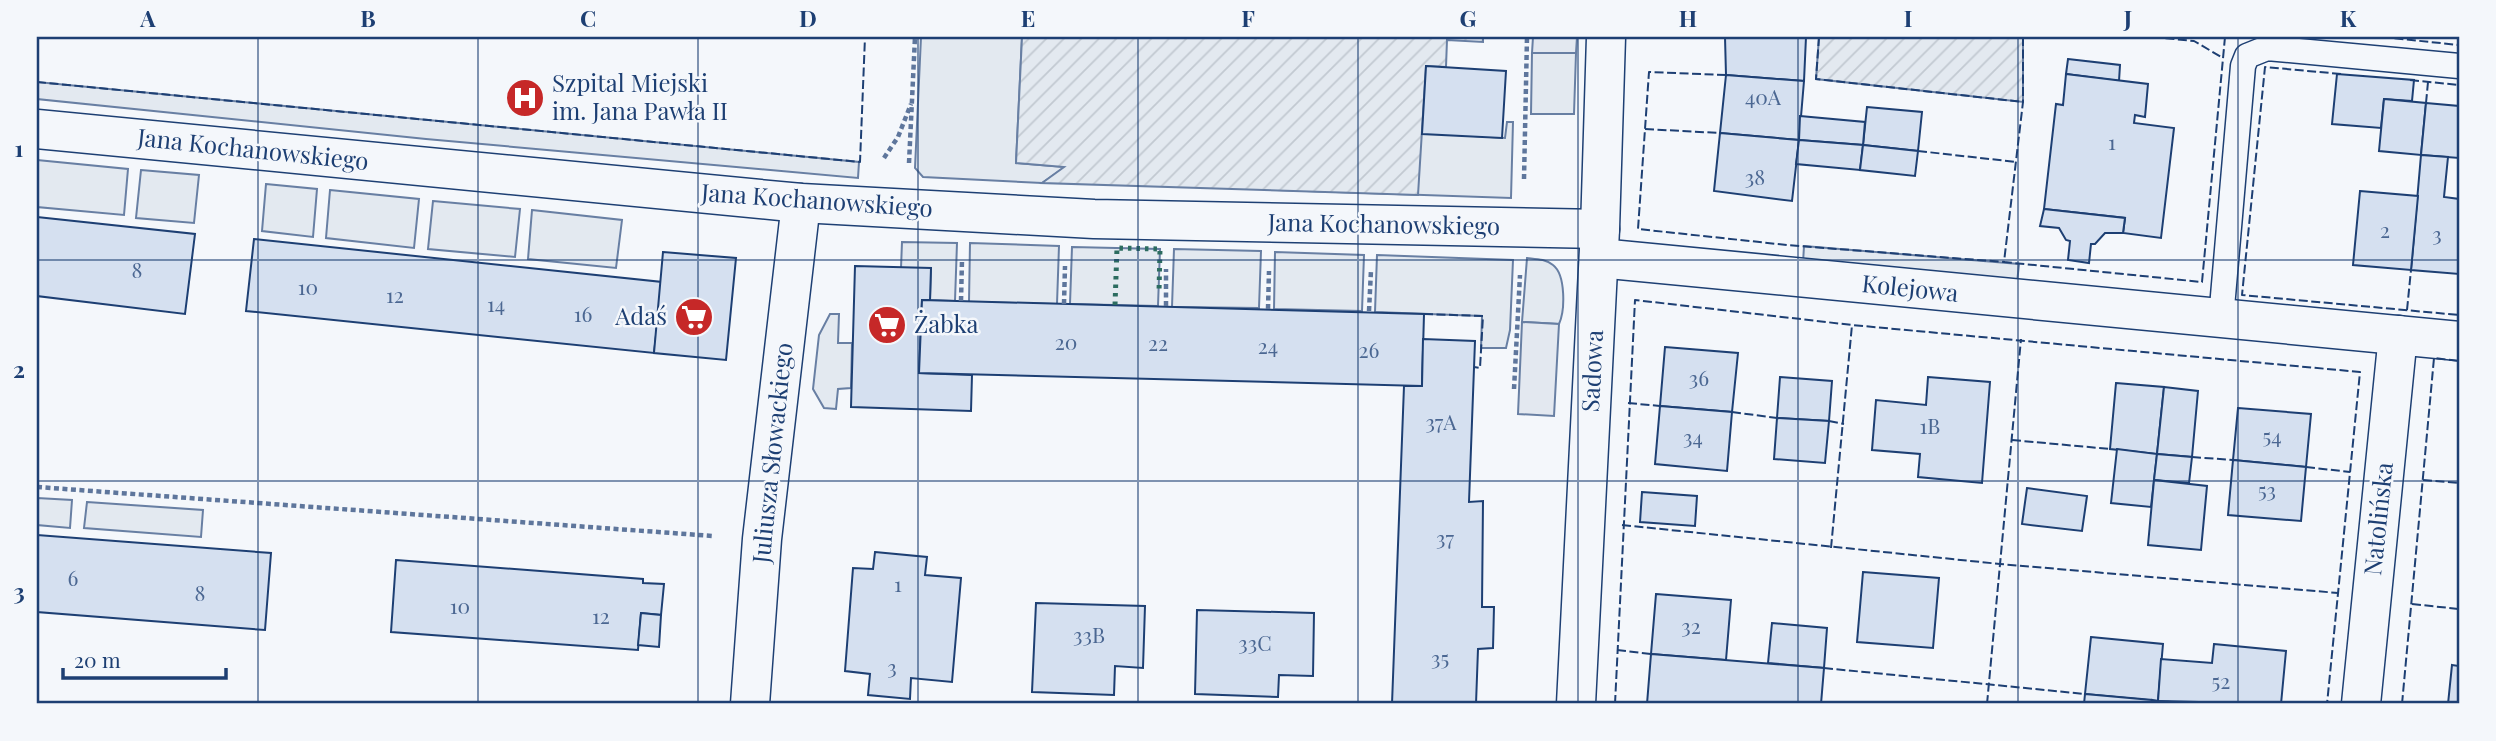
<svg xmlns="http://www.w3.org/2000/svg" width="2496" height="741" viewBox="0 0 2496 741" font-family="'Playfair Display',serif">
  <defs>
    <pattern id="garden-furrows" width="10" height="10" patternUnits="userSpaceOnUse" patternTransform="scale(1.75)"><rect width="10" height="10" fill="#e3e9f0"/><path d="M-1 1l2-2M0 10L10 0M9 11l2-2" fill="none" stroke="#c2c9d1"/></pattern>
  </defs>
  <rect width="100%" height="100%" fill="#f4f7fb"/>
  <g fill="#e3e9f0" stroke="#687fa3" stroke-width="2">
    <polygon points="921,37 1022,37 1016,163 1065,167 1042,183 923,177 915,168"/>
    <polygon points="1532,53 1576,53 1574,114 1531,114"/>
    <polygon points="37,82 859,162 858,178 426,139 37,99"/>
    <polygon points="1507,122 1513,122 1511,198 1277,190 1408,132 1505,138"/>
    <polygon points="37,160 128,169 124,215 37,207"/>
    <polygon points="141,170 199,175 194,223 136,218"/>
    <polygon points="266,184 317,189 313,237 262,231"/>
    <polygon points="330,190 419,199 414,248 326,238"/>
    <polygon points="433,201 520,209 515,257 428,249"/>
    <polygon points="532,210 622,220 616,268 528,259"/>
    <polygon points="902,242 957,243 955,301 930,300 931,268 901,268"/>
    <polygon points="970,243 1059,246 1057,304 969,302"/>
    <polygon points="1804,246 2019,264 2017,283 1803,263"/>
    <polygon points="1072,247 1160,249 1158,306 1070,304"/>
    <polygon points="1174,249 1261,251 1259,308 1172,307"/>
    <polygon points="1275,252 1364,255 1362,311 1274,309"/>
    <polygon points="1377,255 1513,260 1510,330 1506,348 1481,348 1482,316 1375,312"/>
    <path d="M1527,258c9,1 19,1 26,7 13,10 12,46 6,59l-37,-2z"/>
    <polygon points="830,314 839,314 838,343 852,343 851,388 838,389 836,409 824,408 813,389 819,335"/>
    <polygon points="37,498 72,500 70,528 37,525"/>
    <polygon points="87,502 203,510 201,537 84,528"/>
  </g>
  <g fill="url(#garden-furrows)" stroke="#687fa3" stroke-width="2">
    <polygon points="1022,37 1483,37 1483,42 1447,40 1446,67 1426,66 1418,195 1042,183 1064,167 1016,163"/>
    <polygon points="1819,37 2023,37 2023,102 1816,79"/>
  </g>
  <g fill="#e3e8f0" stroke="#687fa3" stroke-width="2">
    <polygon points="1533,37 1577,37 1576,53 1532,53"/>
    <polygon points="1522,322 1559,324 1554,416 1518,414"/>
  </g>
  <g fill="#d5e0f0" stroke="#1d3f73" stroke-width="2">
    <polygon points="1725,37 1806,37 1804,81 1726,75"/>
    <polygon points="2068,59 2120,65 2119,81 2066,74"/>
    <polygon points="1426,66 1506,71 1502,138 1422,134"/>
    <polygon points="2066,74 2148,84 2145,117 2135,115 2134,123 2174,128 2161,238 2123,233 2125,218 2044,209 2056,104 2063,105"/>
    <polygon points="2337,74 2414,80 2412,101 2384,99 2381,128 2332,124"/>
    <polygon points="1726,75 1804,81 1799,140 1720,133"/>
    <polygon points="2384,99 2426,103 2421,155 2379,151"/>
    <polygon points="2426,103 2459,106 2459,158 2421,155"/>
    <polygon points="1867,107 1922,112 1918,151 1863,145"/>
    <polygon points="1800,116 1865,122 1863,145 1799,140"/>
    <polygon points="1720,133 1799,140 1792,201 1714,191"/>
    <polygon points="1799,140 1863,145 1860,170 1796,164"/>
    <polygon points="1863,145 1918,151 1915,176 1860,170"/>
    <polygon points="2421,155 2448,157 2444,197 2459,199 2459,274 2411,270"/>
    <polygon points="2360,191 2418,196 2411,270 2353,265"/>
    <polygon points="2044,209 2125,218 2123,233 2105,233 2095,244 2091,244 2089,263 2068,260 2070,241 2066,240 2059,228 2040,226"/>
    <polygon points="37,217 195,234 185,314 37,296"/>
    <polygon points="254,239 662,282 654,353 246,311"/>
    <polygon points="663,252 736,258 726,360 654,353"/>
    <polygon points="855,266 931,268 930,300 922,300 919,373 972,375 971,411 851,407"/>
    <polygon points="922,300 1424,314 1422,386 919,373"/>
    <polygon points="1423,339 1475,341 1469,502 1483,501 1482,607 1494,607 1493,648 1478,649 1476,704 1392,704 1404,386 1422,386"/>
    <polygon points="1665,347 1738,353 1732,412 1660,406"/>
    <polygon points="1780,377 1832,381 1829,421 1777,418"/>
    <polygon points="1928,377 1990,382 1982,483 1918,477 1920,454 1872,450 1876,400 1926,405"/>
    <polygon points="2116,383 2164,387 2157,454 2110,449"/>
    <polygon points="2164,387 2198,391 2192,457 2157,454"/>
    <polygon points="1660,406 1732,412 1727,471 1655,464"/>
    <polygon points="2238,408 2311,414 2306,467 2233,460"/>
    <polygon points="1777,418 1829,421 1825,463 1774,459"/>
    <polygon points="2117,449 2157,454 2151,507 2111,503"/>
    <polygon points="2157,454 2192,457 2189,483 2154,480"/>
    <polygon points="2233,460 2306,467 2301,521 2228,515"/>
    <polygon points="2154,480 2207,486 2201,550 2148,545"/>
    <polygon points="2027,488 2087,496 2082,531 2022,524"/>
    <polygon points="1642,492 1697,496 1695,526 1640,522"/>
    <polygon points="37,535 271,553 265,630 37,612"/>
    <polygon points="875,552 927,557 925,575 961,578 952,682 911,678 910,699 868,695 870,674 845,671 853,568 873,569"/>
    <polygon points="396,560 643,579 643,583 664,584 661,615 641,613 638,650 391,632"/>
    <polygon points="1863,572 1939,578 1933,648 1857,642"/>
    <polygon points="1656,594 1731,600 1726,660 1651,654"/>
    <polygon points="1036,603 1145,606 1143,668 1115,666 1114,695 1032,692"/>
    <polygon points="1197,610 1314,613 1313,676 1279,675 1278,697 1195,694"/>
    <polygon points="641,613 661,615 659,647 638,645"/>
    <polygon points="1772,623 1827,628 1824,668 1768,663"/>
    <polygon points="2091,637 2163,644 2158,701 2085,694"/>
    <polygon points="2214,644 2286,651 2281,704 2158,701 2161,659 2212,663"/>
    <polygon points="1651,654 1824,668 1821,704 1647,704"/>
    <polygon points="2452,665 2459,666 2459,704 2448,704"/>
    <polygon points="2085,694 2152,700 2151,704 2084,704"/>
    <polygon points="2152,700 2158,701 2198,704 2151,704"/>
  </g>
  <g fill="none" stroke-linecap="round" stroke-linejoin="round">
    <defs>
      <polyline id="service" points="2221,319 2243,66 2247,56 2267,48 2459,66"/>
      <g id="minor">
        <polyline points="37,129 801,203 1094,219 1600,229"/>
        <polyline points="1599,258 2459,341"/>
        <polyline points="750,704 762,539 801,203"/>
        <polyline points="1576,704 1600,229 1606,37"/>
        <polyline points="2361,704 2398,335"/>
      </g>
    </defs>
    <use href="#service" stroke="#1d3f73" stroke-width="27"/>
    <use href="#minor" stroke="#1d3f73" stroke-width="41"/>
    <g stroke="#5e769c" stroke-width="4.5" stroke-dasharray="5 3.5" stroke-linecap="butt">
      <polyline points="884,158 898,137 911,104"/>
      <polyline points="909,163 915,37"/>
      <polyline points="1524,179 1527,37"/>
      <polyline points="961,301 962,260"/>
      <polyline points="1064,304 1065,266"/>
      <polyline points="1166,306 1166,269"/>
      <polyline points="1268,309 1269,271"/>
      <polyline points="1369,311 1371,270"/>
      <polyline points="1514,389 1520,275"/>
      <polyline points="37,487 713,536"/>
    </g>
    <use href="#service" stroke="#f4f7fb" stroke-width="24"/>
    <use href="#minor" stroke="#f4f7fb" stroke-width="38"/>
    <polyline stroke="#2c6c60" stroke-width="5" stroke-dasharray="3.5 5" stroke-linecap="butt" points="1115,305 1117,248 1160,249 1159,292"/>
    <g stroke="#1d3f73" stroke-width="2" stroke-dasharray="9 3.5" stroke-linecap="butt">
      <polyline points="1819,37 1816,79 2023,102"/>
      <polyline points="2023,37 2023,102 2004,262 2202,282 2225,37"/>
      <polyline points="2153,37 2194,41 2223,58"/>
      <polyline points="2382,37 2459,45"/>
      <polyline points="2341,74 2265,67 2242,295 2459,315"/>
      <polyline points="1726,75 1649,72 1638,229 1787,245 2004,262"/>
      <polyline points="2410,80 2459,85"/>
      <polyline points="37,82 860,162 865,37"/>
      <polyline points="2426,103 2428,82"/>
      <polyline points="1645,129 1720,133"/>
      <polyline points="1918,151 2017,162"/>
      <polyline points="2407,310 2411,270"/>
      <polyline points="1424,314 1483,316 1480,368 1474,367"/>
      <polyline points="1628,403 1660,406"/>
      <polyline points="1732,412 1777,418"/>
      <polyline points="1829,421 1844,424"/>
      <polyline points="2012,440 2110,449"/>
      <polyline points="2192,457 2233,460"/>
      <polyline points="2306,467 2350,472"/>
      <polyline points="2423,480 2459,483"/>
      <polyline points="1622,525 2000,564 2338,593"/>
      <polyline points="1831,548 1852,325"/>
      <polyline points="2412,604 2459,609"/>
      <polyline points="1617,650 1651,654"/>
      <polyline points="1824,668 2085,694"/>
      <polyline points="1615,704 1635,300 1852,325 2360,372 2327,704"/>
      <polyline points="1987,704 2021,339"/>
      <polyline points="2402,704 2434,358 2459,361"/>
    </g>
  </g>
  <path fill="none" stroke="#1d3f73" stroke-width="2" stroke-opacity="0.55" d="M258,37v667M478,37v667M698,37v667M918,37v667M1138,37v667M1358,37v667M1578,37v667M1798,37v667M2018,37v667M2238,37v667M37,260h2422M37,481h2422"/>
  <defs>
    <symbol id="hospital-disc" viewBox="-11 -11 22 22"><circle r="9.5" fill="#c62828" stroke="#f4f7fb"/><path d="M-5-5h3v3.5h4V-5h3V5h-3V1.5h-4V5h-3Z" fill="#fff"/></symbol>
    <symbol id="supermarket-disc" viewBox="-11 -11 22 22"><circle r="9.5" fill="#c62828" stroke="#f4f7fb"/><path d="M-6-5.5h2.5l.6 2H6L4.5 2H-2.5L-4.4-4H-6ZM-1.5 3.2a1.3 1.3 0 1 0 .1 0ZM3 3.2a1.3 1.3 0 1 0 .1 0Z" fill="#fff"/></symbol>
  </defs>
  <g fill-rule="evenodd">
    <use href="#hospital-disc" x="503" y="76" width="44" height="44"/>
    <use href="#supermarket-disc" x="672" y="295" width="44" height="44"/>
    <use href="#supermarket-disc" x="865" y="303" width="44" height="44"/>
  </g>
  <g text-anchor="middle" stroke-width="5" stroke-linejoin="round" paint-order="stroke">
    <g font-size="21" fill="#4b6792">
      <text x="1763" y="105">40A</text>
      <text x="2112" y="150">1</text>
      <text x="1755" y="185">38</text>
      <text x="2385" y="238">2</text>
      <text x="2437" y="242">3</text>
      <text x="137" y="278">8</text>
      <text x="308" y="295">10</text>
      <text x="395" y="303">12</text>
      <text x="496" y="312">14</text>
      <text x="583" y="322">16</text>
      <text x="1066" y="350">20</text>
      <text x="1158" y="351">22</text>
      <text x="1268" y="354">24</text>
      <text x="1369" y="358">26</text>
      <text x="1699" y="386">36</text>
      <text x="1441" y="430">37A</text>
      <text x="1930" y="434">1B</text>
      <text x="2272" y="444">54</text>
      <text x="1693" y="445">34</text>
      <text x="2267" y="498">53</text>
      <text x="1445" y="546">37</text>
      <text x="73" y="586">6</text>
      <text x="898" y="592">1</text>
      <text x="200" y="601">8</text>
      <text x="460" y="614">10</text>
      <text x="601" y="624">12</text>
      <text x="1691" y="634">32</text>
      <text x="1089" y="643">33B</text>
      <text x="1255" y="651">33C</text>
      <text x="1440" y="666">35</text>
      <text x="892" y="675">3</text>
      <text x="2221" y="689">52</text>
    </g>
    <g font-size="24" fill="#1d3f73" stroke="#f4f7fb" text-anchor="start">
      <text x="552" y="92">Szpital Miejski<tspan x="552" dy="28">im. Jana Pawła II</tspan></text>
      <text x="667" y="325" text-anchor="end">Adaś</text>
      <text x="914" y="333">Żabka</text>
    </g>
    <g font-size="24" fill="#1d3f73" stroke="#f4f7fb">
      <text transform="translate(253 150) rotate(6)" y="8">Jana Kochanowskiego</text>
      <text transform="translate(817 201) rotate(4)" y="8">Jana Kochanowskiego</text>
      <text transform="translate(1384 225) rotate(1)" y="8">Jana Kochanowskiego</text>
      <text transform="translate(1910 289) rotate(6)" y="8">Kolejowa</text>
      <text transform="translate(1593 371) rotate(-87)" y="8">Sadowa</text>
      <text transform="translate(773 453) rotate(-84)" y="8">Juliusza Słowackiego</text>
      <text transform="translate(2379 519) rotate(-84)" y="8">Natolińska</text>
    </g>
  </g>
  <rect width="2496" height="741" fill="none" stroke="#f4f7fb" stroke-width="77"/>
  <path d="M63 668v10h163v-10" fill="none" stroke="#1d3f73" stroke-width="3.5"/>
  <text x="74" y="668" font-size="21" fill="#1d3f73" stroke="#f4f7fb" stroke-width="5" paint-order="stroke">20 m</text>
  <rect x="38" y="38" width="2420" height="664" fill="none" stroke="#1d3f73" stroke-width="2.5"/>
  <g font-size="23" text-anchor="middle" font-weight="bold" fill="#1d3f73">
    <text x="148" y="27">A</text>
    <text x="368" y="27">B</text>
    <text x="588" y="27">C</text>
    <text x="808" y="27">D</text>
    <text x="1028" y="27">E</text>
    <text x="1248" y="27">F</text>
    <text x="1468" y="27">G</text>
    <text x="1688" y="27">H</text>
    <text x="1908" y="27">I</text>
    <text x="2128" y="27">J</text>
    <text x="2348" y="27">K</text>
    <text x="19" y="157">1</text>
    <text x="19" y="378">2</text>
    <text x="19" y="600">3</text>
  </g>
</svg>
